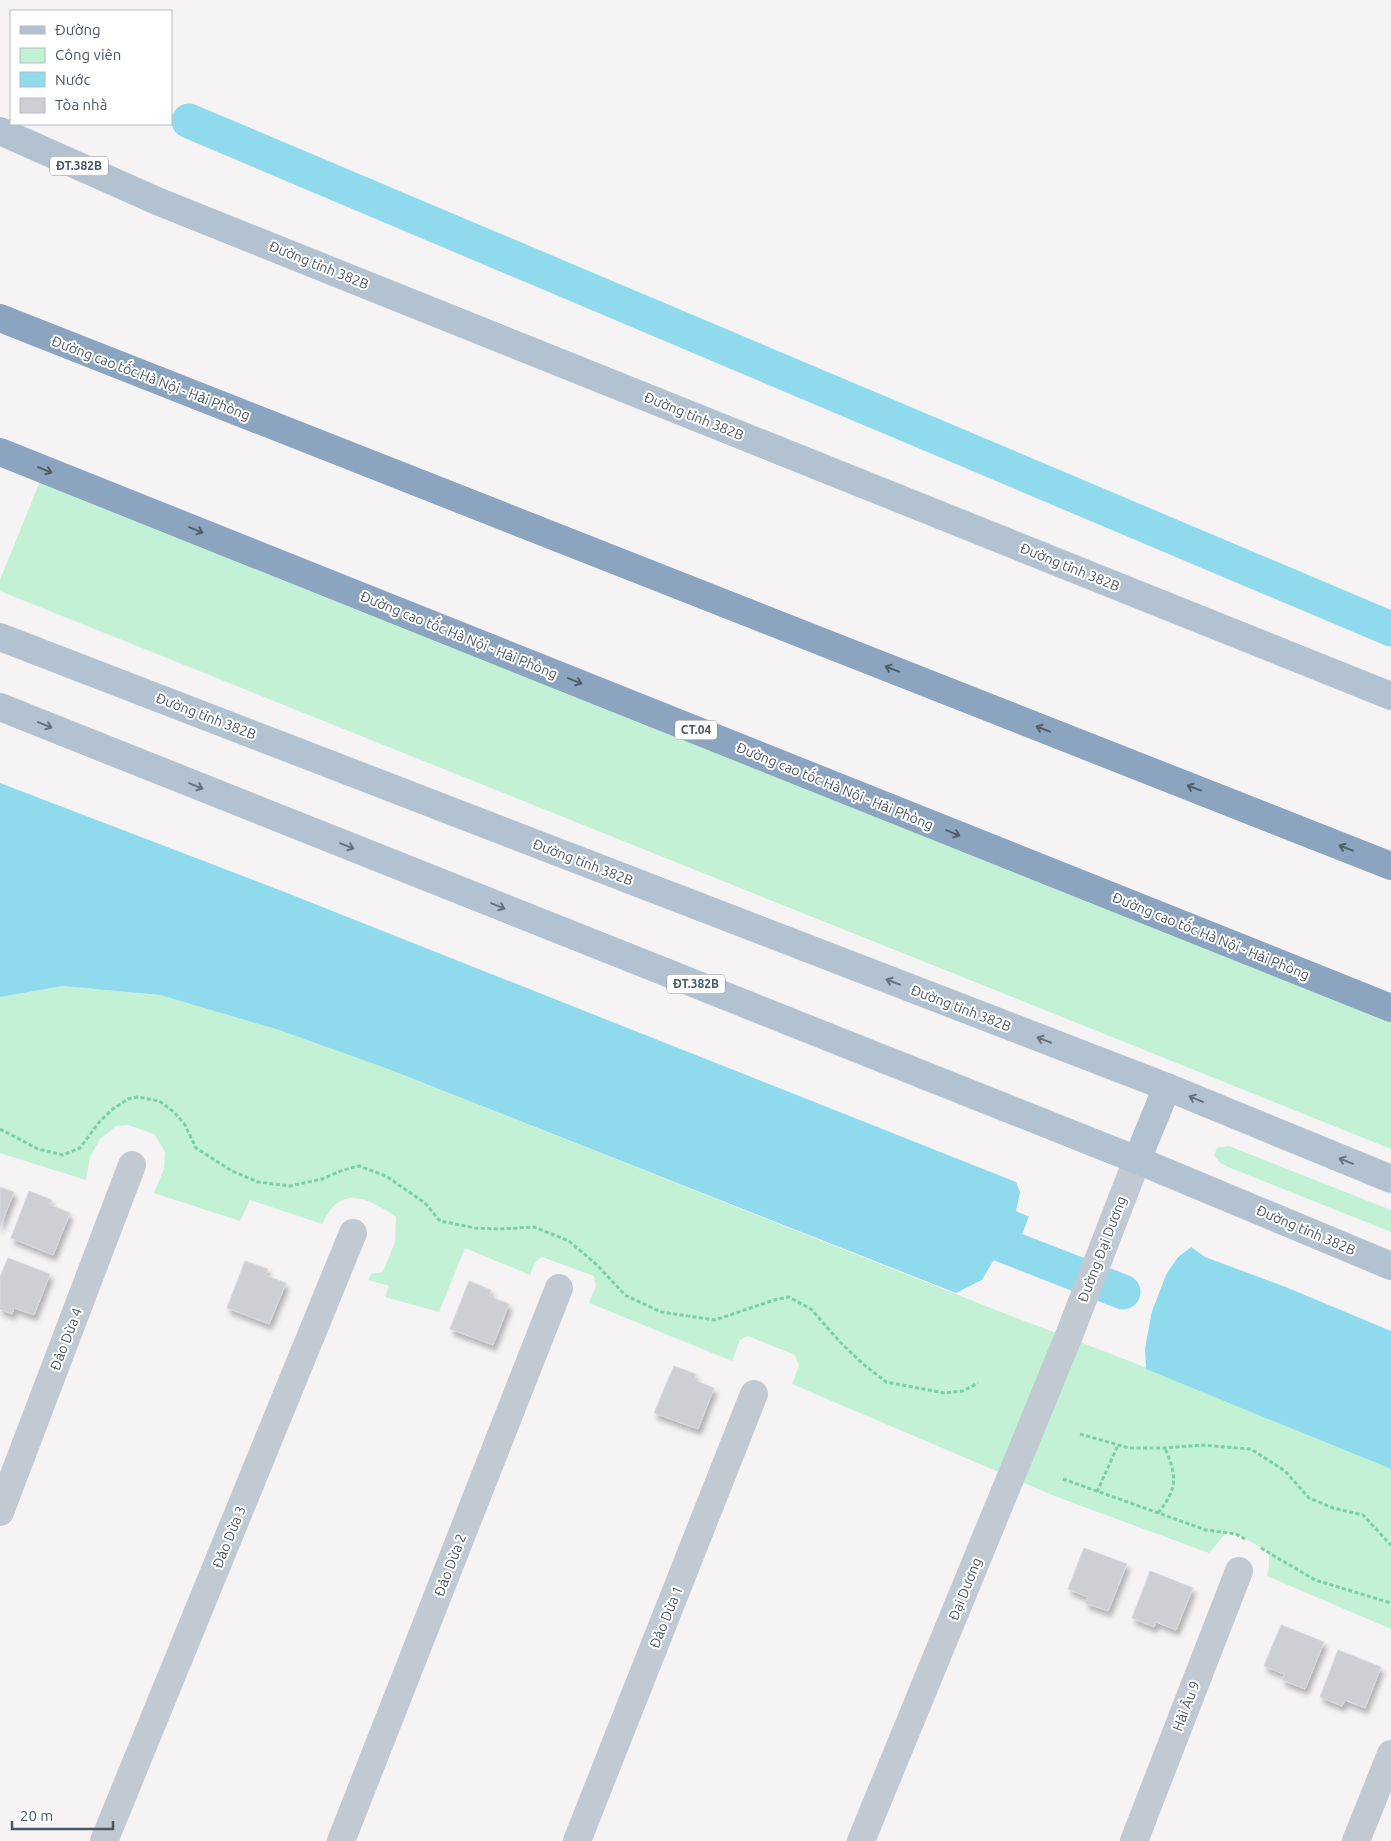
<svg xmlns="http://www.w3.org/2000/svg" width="1391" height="1841" viewBox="0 0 1391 1841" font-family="Ubuntu,sans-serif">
  <defs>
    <filter id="shadow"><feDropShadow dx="3" dy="5.5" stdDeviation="2.5" flood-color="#0004"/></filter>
  </defs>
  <rect width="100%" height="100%" fill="#f5f3f3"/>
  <g fill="#c3f1d5">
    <polygon points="41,479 1391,1017 1391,1149 0,591 0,580"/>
    <path d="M63,986l97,9 119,35 109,39 618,245 126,48 259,107v160l-124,-53 2,-10v-14l-32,-18 -11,-1 -17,20 -152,-56 -265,-113 7,-18 -4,-11 -47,-19 -8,4 -8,21 -143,-58 7,-17 -2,-10 -52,-19 -7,5 -5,13 -65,-27 -26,64 -54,-15 4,-11 -21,-6 3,-6 12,-2 12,-30 1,-25c-18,-12 -44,-30 -63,-10 -5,5 -8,12 -11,17l-72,-24 -10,21 -86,-28 10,-24 1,-17 -11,-18 -26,-9 -12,1 -16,13 -10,18 -4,23 -86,-27v-156z"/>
    <polygon points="1229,1146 1391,1210 1391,1232 1228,1167 1219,1162 1214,1155 1217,1148"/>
  </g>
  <polygon fill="#90daee" points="0,783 282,891 1016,1182 1020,1192 1016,1211 1165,1276 1178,1257 1191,1247 1205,1257 1283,1286 1391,1331 1391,1469 1146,1369 1145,1349 1152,1310 1006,1239 982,1280 956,1293 388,1069 279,1030 160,995 63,986 0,997"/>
  <polygon fill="#f5f3f3" points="1030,1214 1164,1273 1177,1255 1188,1246 1191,1247 1178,1257 1168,1270 1147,1324 1149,1312 1017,1247"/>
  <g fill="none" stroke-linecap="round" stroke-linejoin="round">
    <g stroke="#90daee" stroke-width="35">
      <polyline points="189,121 1391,629"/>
      <polyline points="959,1228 1123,1292"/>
    </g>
  </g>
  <g fill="#cdcfd5" stroke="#d7d9de" filter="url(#shadow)">
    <polygon points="0,1187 14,1192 0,1227"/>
    <polygon points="29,1191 52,1200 50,1205 70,1213 53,1255 11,1238"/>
    <polygon points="8,1258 50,1274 34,1315 14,1308 12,1314 0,1309 0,1277"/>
    <polygon points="245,1261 268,1269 265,1275 286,1283 269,1324 227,1308"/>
    <polygon points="469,1281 491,1290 489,1296 509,1304 493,1345 450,1329"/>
    <polygon points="674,1366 696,1374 694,1380 714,1388 698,1429 654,1413"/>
    <polygon points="1084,1548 1127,1564 1108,1611 1085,1603 1088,1597 1068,1589"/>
    <polygon points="1150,1571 1193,1588 1176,1630 1156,1622 1154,1627 1132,1618"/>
    <polygon points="1281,1625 1324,1642 1305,1689 1282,1680 1284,1674 1264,1666"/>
    <polygon points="1338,1650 1381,1667 1365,1708 1345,1700 1342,1706 1320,1697"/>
  </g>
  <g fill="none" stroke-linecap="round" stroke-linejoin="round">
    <g stroke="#7ad0a6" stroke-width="3" stroke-dasharray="4 2.5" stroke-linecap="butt">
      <polyline points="0,1129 38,1149 63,1155 80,1148 100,1121 113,1109 128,1099 138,1097 159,1101 174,1112 185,1125 196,1148 232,1171 258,1182 290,1186 322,1179 343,1170 359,1166 386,1176 425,1203 440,1221 475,1228 498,1229 534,1227 569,1241 597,1265 625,1295 661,1312 715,1320 774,1300 789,1297 811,1309 840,1342 862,1363 886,1382 945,1393 963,1391 978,1383"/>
      <polyline points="1080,1434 1129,1448 1165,1448 1201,1445 1251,1449 1285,1471 1309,1498 1333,1508 1363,1515 1391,1545"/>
      <polyline points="1063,1479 1206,1530 1236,1534 1245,1539"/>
      <polyline points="1097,1492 1118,1445"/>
      <path d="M1158,1513c20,-25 19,-36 7,-65"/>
      <polyline points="1261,1548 1315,1580 1391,1603"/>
    </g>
    <g stroke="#c1cad2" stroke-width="28">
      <polyline points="0,1512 132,1165"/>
      <polyline points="104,1841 353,1233"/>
      <polyline points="341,1841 559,1288"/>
      <polyline points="577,1841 754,1394"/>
      <polyline points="1134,1841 1239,1571"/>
      <polyline points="1356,1841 1391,1754"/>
    </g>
    <polyline stroke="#c1cad2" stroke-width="28" points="861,1841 1068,1338 1137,1160"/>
    <g stroke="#b3c2d1" stroke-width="28">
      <polyline points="0,131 157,201 1391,696"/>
      <polyline points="0,637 1167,1087 1391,1179"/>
      <polyline points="0,707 1137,1160 1391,1266"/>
      <polyline points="1137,1160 1167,1087"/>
    </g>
    <g stroke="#8ba5c1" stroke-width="28">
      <polyline points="0,318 1391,866"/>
      <polyline points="0,452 1391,1008"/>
    </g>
  </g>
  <defs><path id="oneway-shaft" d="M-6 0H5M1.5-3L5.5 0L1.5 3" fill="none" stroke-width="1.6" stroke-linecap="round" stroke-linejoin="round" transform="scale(1.25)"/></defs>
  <g stroke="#505e6b">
    <use href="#oneway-shaft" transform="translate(45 470) rotate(22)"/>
    <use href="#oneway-shaft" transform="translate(196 530) rotate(22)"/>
    <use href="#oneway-shaft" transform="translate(892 669) rotate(-159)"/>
    <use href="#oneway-shaft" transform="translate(575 681) rotate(22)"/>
    <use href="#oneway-shaft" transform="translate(1043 729) rotate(-159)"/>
    <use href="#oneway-shaft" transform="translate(1194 788) rotate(-159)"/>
    <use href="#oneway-shaft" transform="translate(953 833) rotate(22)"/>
    <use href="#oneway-shaft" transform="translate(1346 848) rotate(-159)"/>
  </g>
  <g stroke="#64717d">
    <use href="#oneway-shaft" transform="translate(45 725) rotate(22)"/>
    <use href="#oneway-shaft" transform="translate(196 786) rotate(22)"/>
    <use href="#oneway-shaft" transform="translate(347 846) rotate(22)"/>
    <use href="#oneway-shaft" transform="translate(498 906) rotate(22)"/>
    <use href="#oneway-shaft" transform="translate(893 982) rotate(-159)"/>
    <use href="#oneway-shaft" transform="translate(1044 1040) rotate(-159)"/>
    <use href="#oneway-shaft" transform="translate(1196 1099) rotate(-158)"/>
    <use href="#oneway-shaft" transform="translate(1346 1161) rotate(-158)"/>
  </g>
  <g text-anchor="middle" stroke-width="4" stroke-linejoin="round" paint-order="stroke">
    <g fill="#fff" stroke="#808990" stroke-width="1">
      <rect x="50" y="156.5" width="58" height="19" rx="4"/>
      <rect x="675" y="720.5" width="42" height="19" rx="4"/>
      <rect x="667" y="974.5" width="58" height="19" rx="4"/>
    </g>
    <g font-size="12" font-weight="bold" fill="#4a5661">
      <text x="79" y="170">ĐT.382B</text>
      <text x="696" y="734">CT.04</text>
      <text x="696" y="988">ĐT.382B</text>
    </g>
    <g font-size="14" fill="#4a5661" stroke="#fff">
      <text transform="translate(319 265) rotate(22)" y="5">Đường tỉnh 382B</text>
      <text transform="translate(151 378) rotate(21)" y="5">Đường cao tốc Hà Nội - Hải Phòng</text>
      <text transform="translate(694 416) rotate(22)" y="5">Đường tỉnh 382B</text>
      <text transform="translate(1070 567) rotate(22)" y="5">Đường tỉnh 382B</text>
      <text transform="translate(459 635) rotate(22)" y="5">Đường cao tốc Hà Nội - Hải Phòng</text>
      <text transform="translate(206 716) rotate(21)" y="5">Đường tỉnh 382B</text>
      <text transform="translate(835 786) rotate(22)" y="5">Đường cao tốc Hà Nội - Hải Phòng</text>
      <text transform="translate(583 862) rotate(21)" y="5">Đường tỉnh 382B</text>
      <text transform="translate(1211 936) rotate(22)" y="5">Đường cao tốc Hà Nội - Hải Phòng</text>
      <text transform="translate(961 1008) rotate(21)" y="5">Đường tỉnh 382B</text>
      <text transform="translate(1306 1230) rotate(23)" y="5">Đường tỉnh 382B</text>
      <text transform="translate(1102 1249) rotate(-69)" y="5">Đường Đại Dương</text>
      <text transform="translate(66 1339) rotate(-69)" y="5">Đảo Dừa 4</text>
      <text transform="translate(229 1537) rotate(-68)" y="5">Đảo Dừa 3</text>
      <text transform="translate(450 1565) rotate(-69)" y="5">Đảo Dừa 2</text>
      <text transform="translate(965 1589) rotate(-68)" y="5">Đại Dương</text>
      <text transform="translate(666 1617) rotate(-68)" y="5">Đảo Dừa 1</text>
      <text transform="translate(1186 1706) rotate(-69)" y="5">Hải Âu 9</text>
    </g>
  </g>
  <rect x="10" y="10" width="162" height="115" fill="#ffffff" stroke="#b7bbc0"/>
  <rect x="20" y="26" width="25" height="8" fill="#b3c2d1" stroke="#b7bbc0"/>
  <text x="55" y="35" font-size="15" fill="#4a5661">Đường</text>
  <rect x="20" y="48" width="25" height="15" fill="#c3f1d5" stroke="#b7bbc0"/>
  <text x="55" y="60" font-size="15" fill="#4a5661">Công viên</text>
  <rect x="20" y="72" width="25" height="15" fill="#90daee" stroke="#b7bbc0"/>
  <text x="55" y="85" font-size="15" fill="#4a5661">Nước</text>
  <rect x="20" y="98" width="25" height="15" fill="#cdcfd5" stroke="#b7bbc0"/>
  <text x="55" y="110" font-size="15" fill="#4a5661">Tòa nhà</text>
  <path d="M12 1821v8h101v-8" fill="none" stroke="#4a5661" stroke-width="2.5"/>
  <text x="20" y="1821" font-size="15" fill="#4a5661" stroke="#ffffff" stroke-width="4" paint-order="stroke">20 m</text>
</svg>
